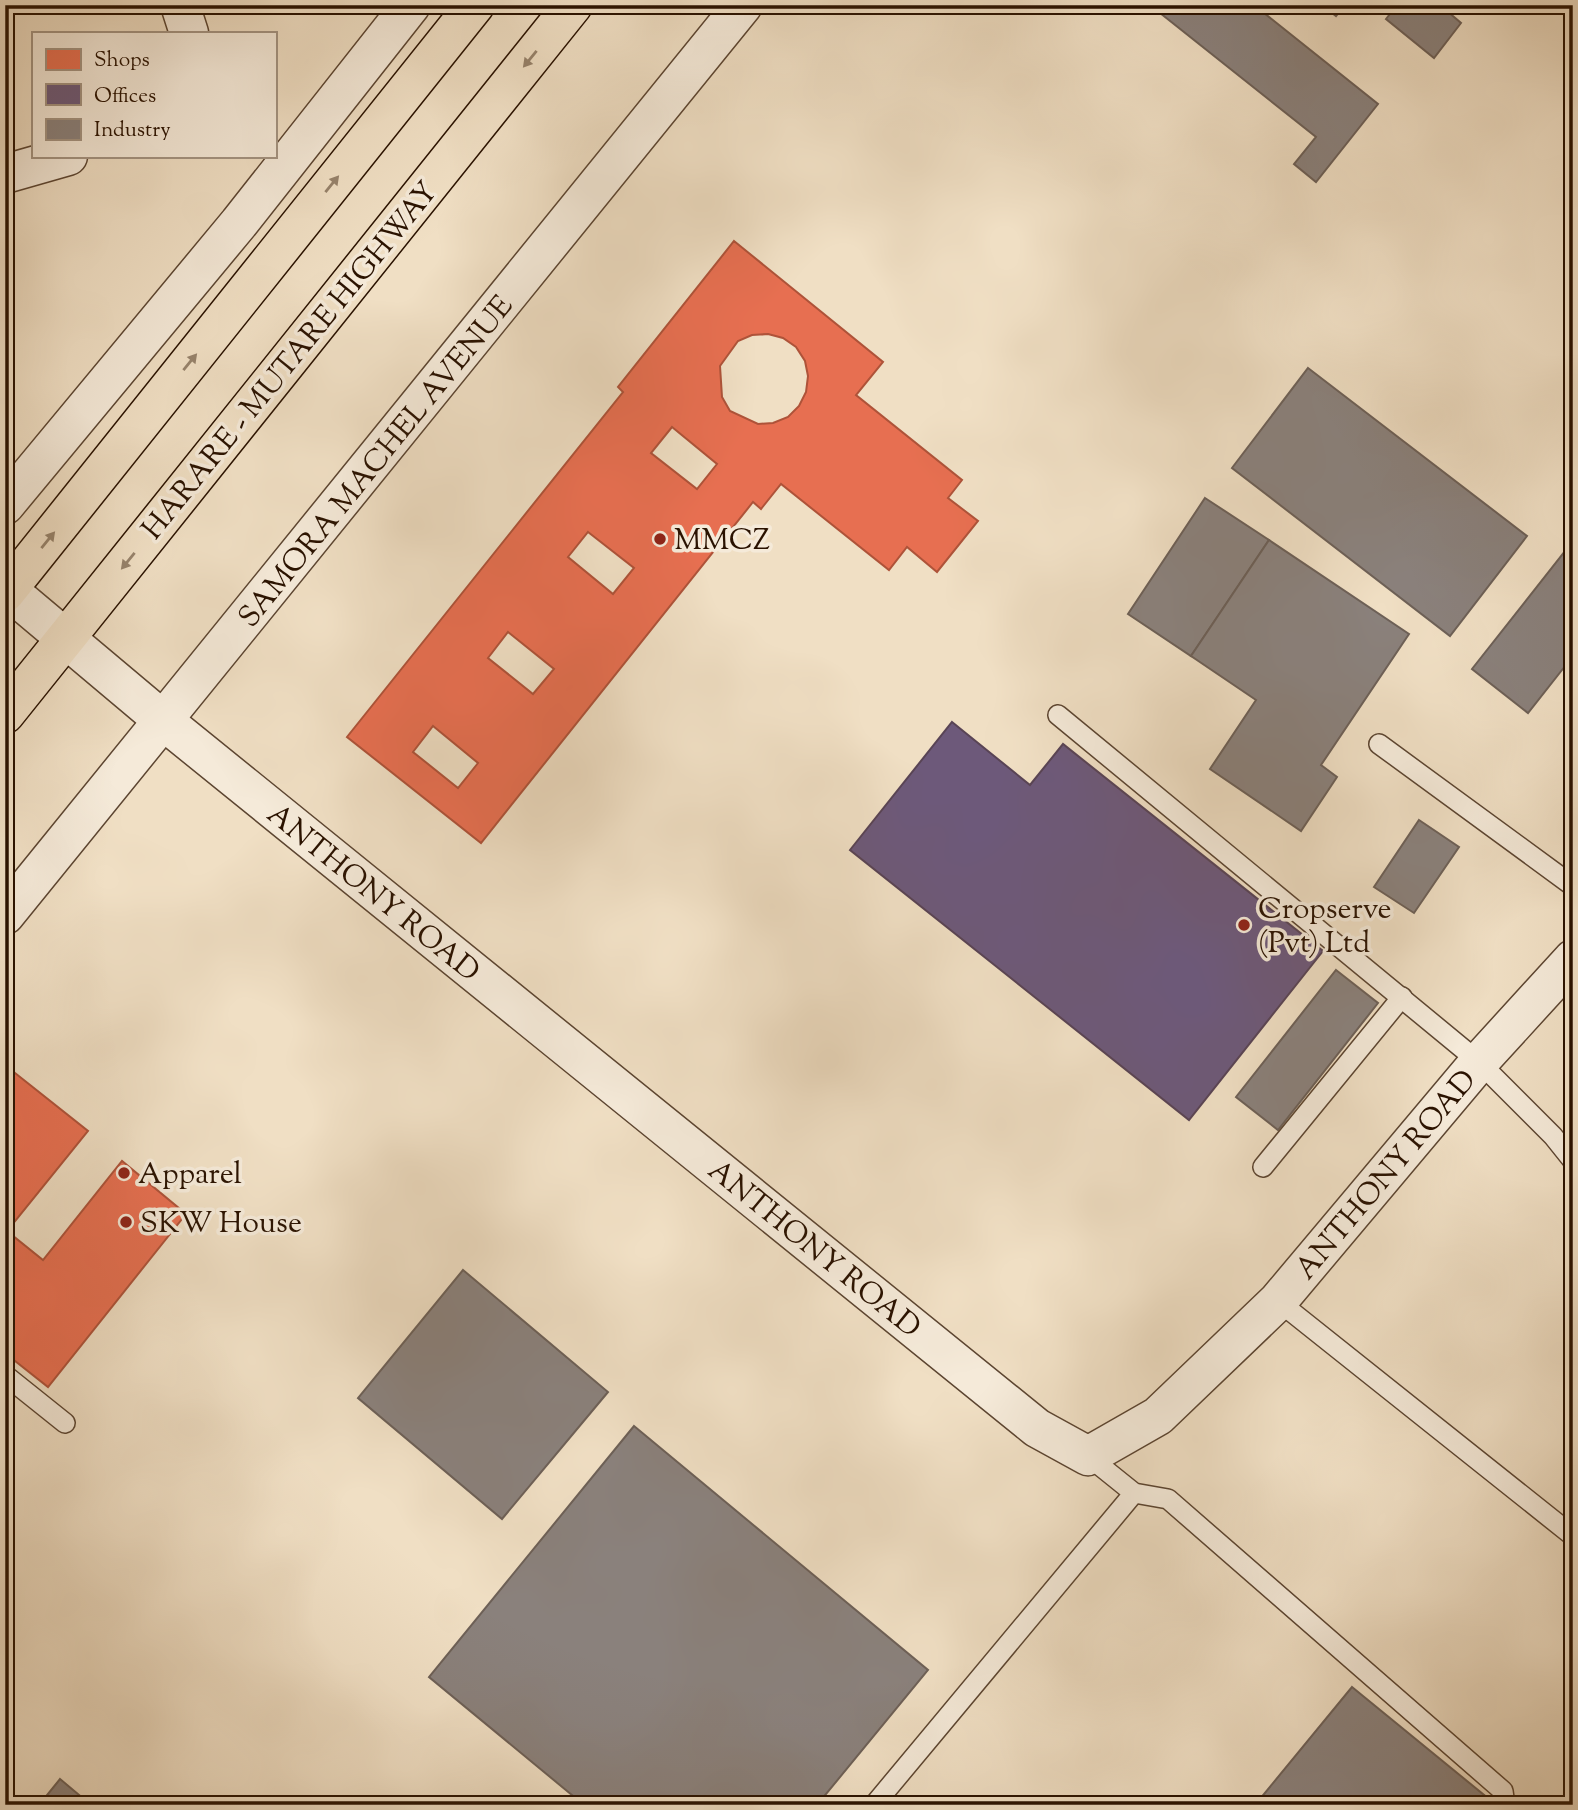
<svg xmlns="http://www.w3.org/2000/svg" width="1578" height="1810" viewBox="0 0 1578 1810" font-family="'Sorts Mill Goudy',serif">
  <rect width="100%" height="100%" fill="#f0dfc4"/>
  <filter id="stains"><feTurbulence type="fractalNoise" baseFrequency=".00286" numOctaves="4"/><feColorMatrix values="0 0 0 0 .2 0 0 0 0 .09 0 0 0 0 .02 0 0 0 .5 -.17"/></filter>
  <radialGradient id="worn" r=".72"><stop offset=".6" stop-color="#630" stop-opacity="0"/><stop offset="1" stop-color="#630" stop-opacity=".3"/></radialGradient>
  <g fill="#e76f51" stroke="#ae5339" stroke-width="2" fill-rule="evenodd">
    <path d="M734,241l149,121 -27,33 106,85 -14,18 30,23 -41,51 -30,-25 -18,23 -108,-86 -20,25 -8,-7 -272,341 -134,-106 276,-345 -5,-5zM768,334l15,4 13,9 9,14 3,15 -2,16 -7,14 -11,11 -15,6 -15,1 -28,-13 -8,-14 -2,-31 18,-25 14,-6zM672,427l45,37 -20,25 -46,-36zM588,532l46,36 -21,26 -45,-37zM508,632l46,37 -21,25 -45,-36zM433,726l45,37 -20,25 -45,-36z"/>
    <polygon points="15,1073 88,1131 7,1231 43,1260 122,1161 186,1214 48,1387 5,1353 5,1085"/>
  </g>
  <polygon fill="#6d597a" stroke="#594455" stroke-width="2" points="952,722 1030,785 1063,744 1323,951 1189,1120 850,850"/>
  <g fill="#8a817c" stroke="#6d6057" stroke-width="2">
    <polygon points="1150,5 1254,5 1378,104 1316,182 1294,164 1316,137"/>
    <polygon points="1322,5 1345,5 1336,16"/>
    <polygon points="1397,5 1440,5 1461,23 1434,58 1386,19"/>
    <polygon points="1308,368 1527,536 1450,636 1232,468"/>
    <polygon points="1205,498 1269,540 1191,656 1128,614"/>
    <polygon points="1269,540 1409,634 1321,765 1337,777 1301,831 1210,769 1256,700 1191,656"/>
    <polygon points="1573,541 1573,656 1528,713 1472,669"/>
    <polygon points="1419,820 1459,847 1414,913 1374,887"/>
    <polygon points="1336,970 1378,1003 1278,1130 1236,1097"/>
    <polygon points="463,1270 608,1392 502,1519 358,1398"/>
    <polygon points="634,1426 928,1670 817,1805 584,1805 429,1677"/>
    <polygon points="1352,1687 1489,1799 1485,1805 1255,1805"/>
    <polygon points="60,1779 91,1805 39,1805"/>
  </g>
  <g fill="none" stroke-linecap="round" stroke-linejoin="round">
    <defs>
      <g id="service">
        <polyline points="1058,715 1479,1062 1553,1136 1573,1161"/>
        <polyline points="1379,744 1573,886"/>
        <polyline points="1263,1167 1402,997"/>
        <polyline points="1278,1301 1573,1536"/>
        <polyline points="5,1375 65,1423"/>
        <polyline points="1088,1456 1134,1493 1168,1499 1503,1791 1505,1805"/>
        <polyline points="874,1805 1134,1493"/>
      </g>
      <g id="minor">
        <polyline points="180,5 189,33"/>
        <polyline points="5,174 68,156"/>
        <polyline points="5,505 239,223 411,5"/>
        <polyline points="8,590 165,722 1037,1428 1088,1456 1158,1416 1278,1301 1479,1062 1573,959"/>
        <polyline points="5,915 743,5"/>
      </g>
      <g id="trunk">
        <polyline points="5,593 475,5"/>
        <polyline points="5,714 573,5"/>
      </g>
    </defs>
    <use href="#service" stroke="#5c4531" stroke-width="22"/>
    <use href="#minor" stroke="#5c4531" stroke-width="41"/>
    <use href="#trunk" stroke="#2a1200" stroke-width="41"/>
    <use href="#service" stroke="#f5ead9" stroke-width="19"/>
    <use href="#minor" stroke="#f5ead9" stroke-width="38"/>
    <use href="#trunk" stroke="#f0dfc4" stroke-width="38"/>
  </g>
  <defs><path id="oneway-solid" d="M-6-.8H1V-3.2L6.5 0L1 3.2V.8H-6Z" transform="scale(1.75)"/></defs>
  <g fill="#97836c">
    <use href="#oneway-solid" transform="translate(530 59) rotate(129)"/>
    <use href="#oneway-solid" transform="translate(332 184) rotate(-51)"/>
    <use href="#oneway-solid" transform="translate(190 362) rotate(-51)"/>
    <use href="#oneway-solid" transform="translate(48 540) rotate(-51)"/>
    <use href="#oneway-solid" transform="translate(128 561) rotate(129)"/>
  </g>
  <g fill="#8f2418" stroke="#f5ead9" stroke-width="2.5">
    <circle cx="660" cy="539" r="7"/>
    <circle cx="1244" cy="925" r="7"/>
    <circle cx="124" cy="1173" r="7"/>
    <circle cx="126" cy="1222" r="7"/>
  </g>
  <g text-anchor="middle" stroke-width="7" stroke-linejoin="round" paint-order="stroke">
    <g font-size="30" fill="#2a1200" stroke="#f5ead9">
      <text transform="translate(289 360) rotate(-51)" y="10">HARARE - MUTARE HIGHWAY</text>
      <text transform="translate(375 461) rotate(-51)" y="10">SAMORA MACHEL AVENUE</text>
      <text transform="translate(374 892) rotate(39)" y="10">ANTHONY ROAD</text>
      <text transform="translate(1385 1174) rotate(-50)" y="10">ANTHONY ROAD</text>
      <text transform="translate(815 1248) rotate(39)" y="10">ANTHONY ROAD</text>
    </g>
    <g font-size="30" fill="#2a1200" stroke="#f5ead9" text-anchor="start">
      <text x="674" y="549">MMCZ</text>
      <text x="1258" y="918">Cropserve<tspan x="1258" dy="34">(Pvt) Ltd</tspan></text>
      <text x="138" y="1183">Apparel</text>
      <text x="140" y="1232">SKW House</text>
    </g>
  </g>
  <rect width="1578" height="1810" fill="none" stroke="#f0dfc4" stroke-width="28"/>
  <rect x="7" y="7" width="1564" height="1796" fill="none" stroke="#2a1200" stroke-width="3.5"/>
  <rect x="14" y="14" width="1550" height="1782" fill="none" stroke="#2a1200" stroke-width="2"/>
  <rect x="32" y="32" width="245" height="126" fill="#f5ead9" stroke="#a49482" stroke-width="2"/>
  <rect x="46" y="49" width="35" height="21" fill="#e76f51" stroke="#a49482" stroke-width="2"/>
  <text x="94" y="66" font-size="21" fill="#2a1200">Shops</text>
  <rect x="46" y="84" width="35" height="21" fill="#6d597a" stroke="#a49482" stroke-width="2"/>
  <text x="94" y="102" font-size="21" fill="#2a1200">Offices</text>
  <rect x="46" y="119" width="35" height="21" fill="#8a817c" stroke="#a49482" stroke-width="2"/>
  <text x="94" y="136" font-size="21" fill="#2a1200">Industry</text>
  <rect width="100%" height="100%" filter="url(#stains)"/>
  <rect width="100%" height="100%" fill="url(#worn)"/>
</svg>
